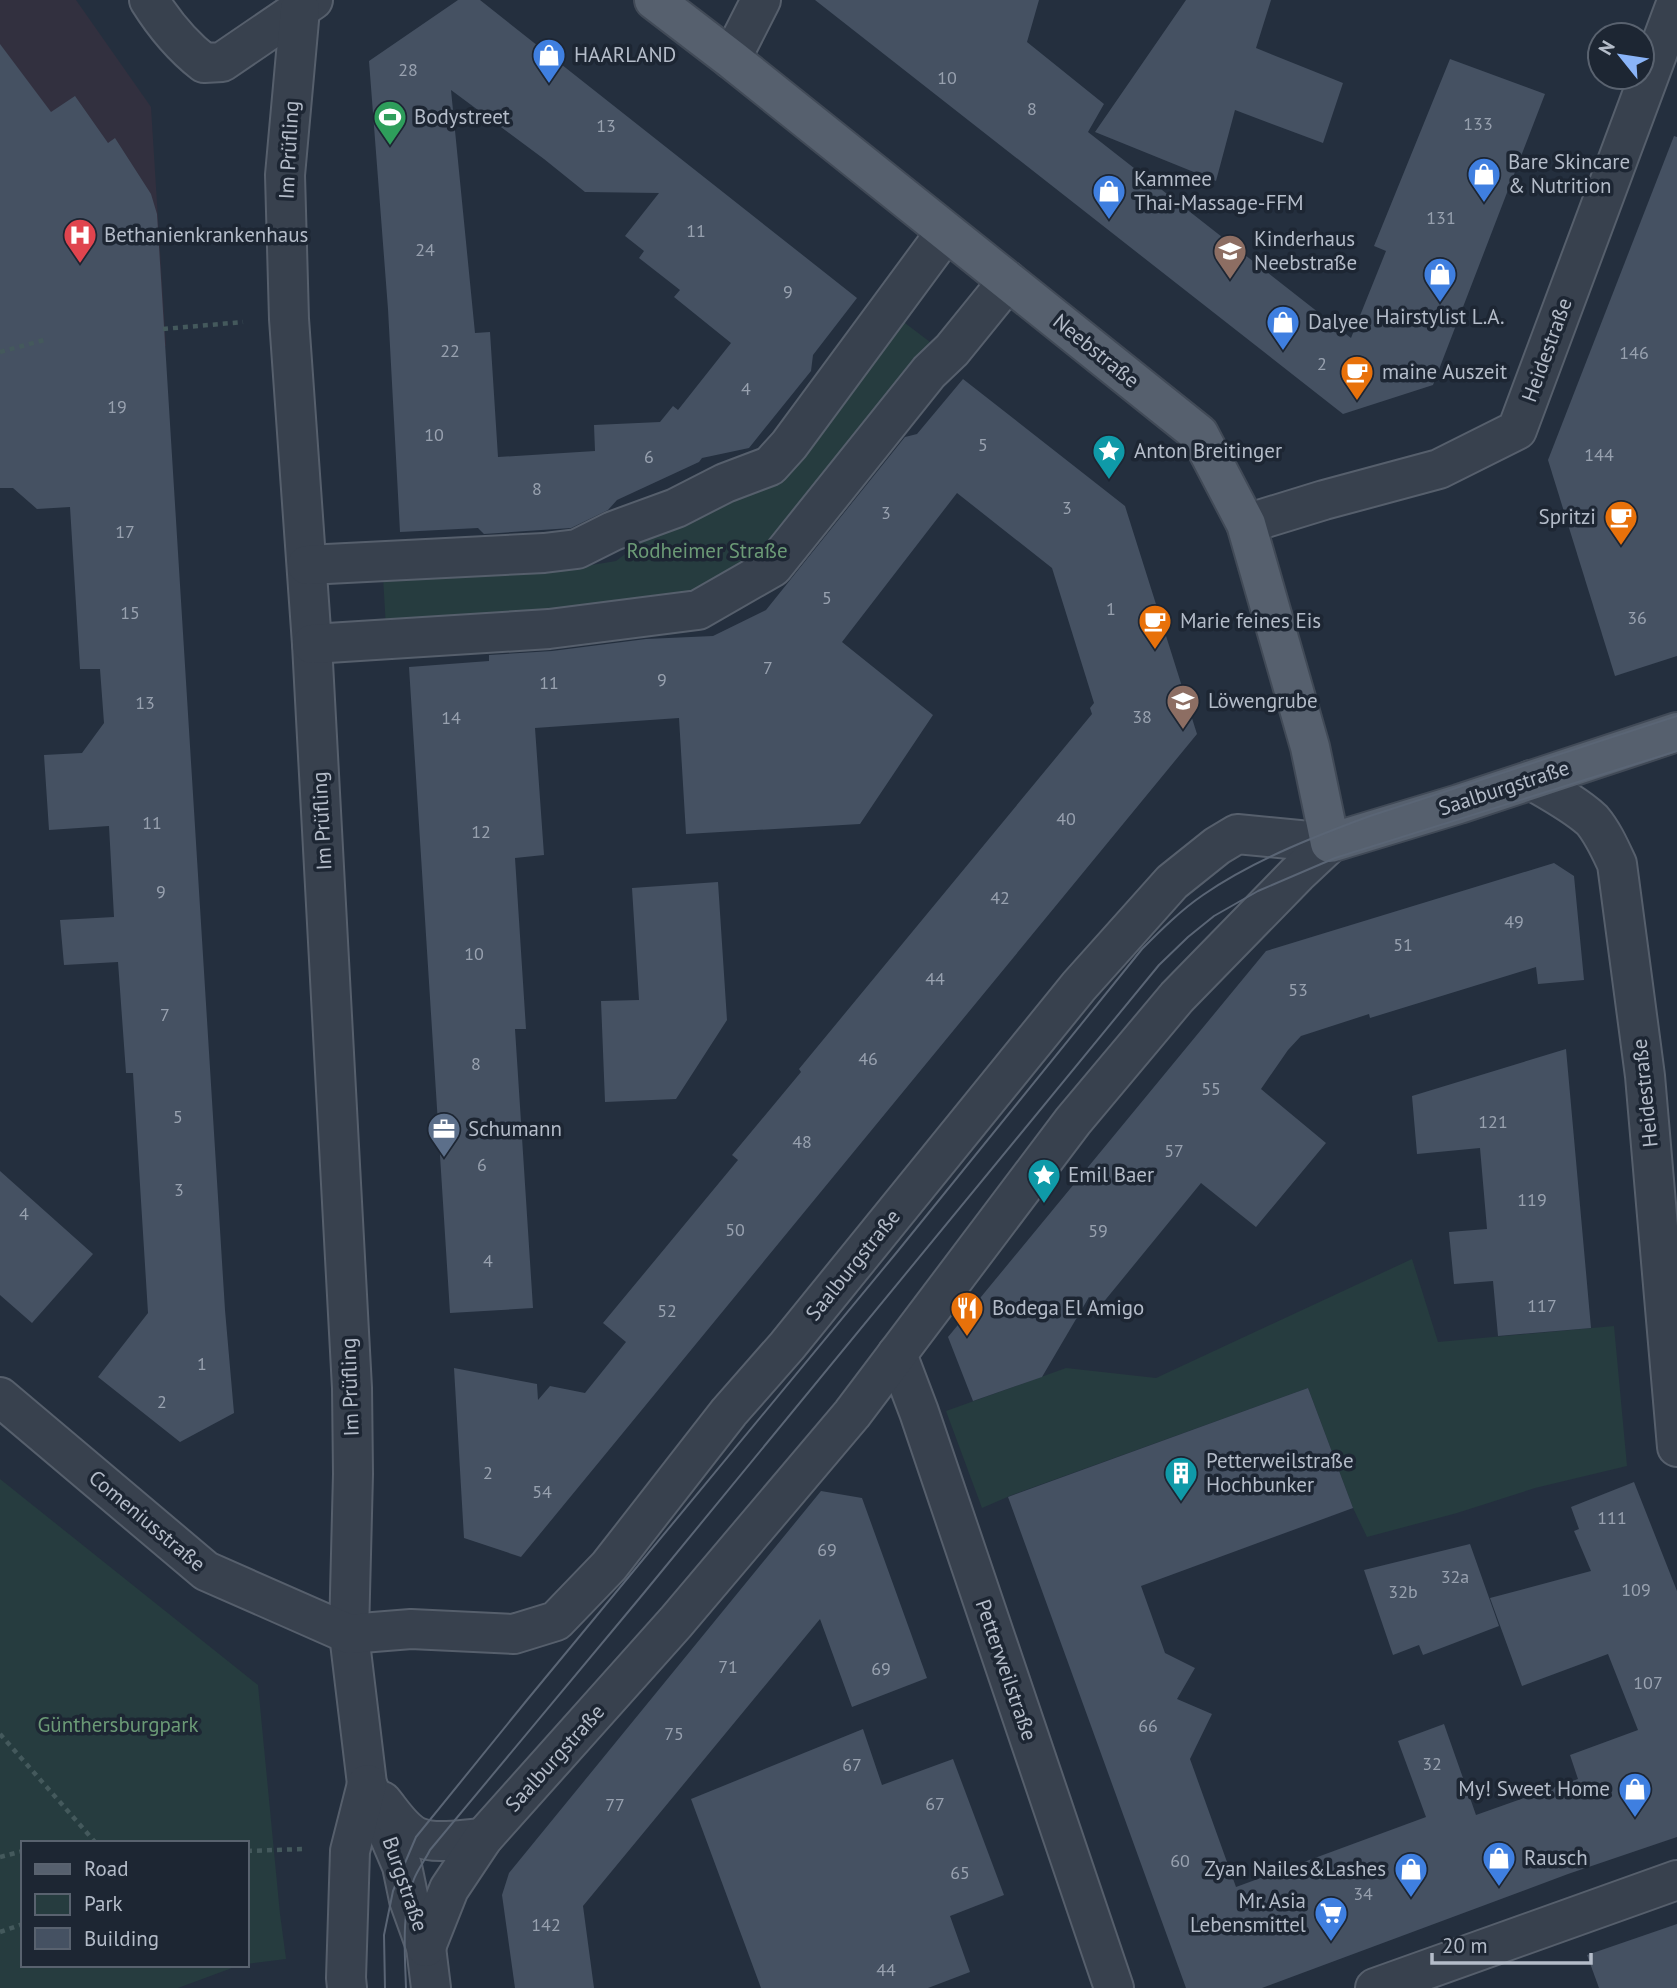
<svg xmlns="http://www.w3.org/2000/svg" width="1677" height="1988" viewBox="0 0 1677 1988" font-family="'PT Sans',sans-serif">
  <rect width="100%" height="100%" fill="#242f3e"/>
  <polygon fill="#32303f" points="0,0 76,0 151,107 166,346 26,354 0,375"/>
  <g fill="#263c3f">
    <polygon points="901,320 934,345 773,556 687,602 386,628 383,577 549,572 616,561 641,542 683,520 724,502 761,490 786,478"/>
    <polygon points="1412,1259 1438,1342 1614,1326 1627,1466 1535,1488 1457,1513 1367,1537 1353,1508 1308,1388 1012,1495 982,1508 946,1411 1066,1368 1156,1378"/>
    <polygon points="0,1479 258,1685 280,1914 286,1959 247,1964 247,1843 23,1843 23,1965 240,1965 178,1988 0,1988"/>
  </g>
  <g fill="#455162" fill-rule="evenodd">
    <path d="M458,0h22l377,298 -44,57 -2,16 -62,77 -47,10 -3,4 -82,38 -9,10 -37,18 -87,6 -6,-6 -78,4 -12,-223 -19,-248zM451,90l93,69 41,33 74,1 -34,43 19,15 -5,7 41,32 -6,7 57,46 -53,67 -5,-4 -13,16 -66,3 1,26 -97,6 -8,-125 -15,1z"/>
    <polygon points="815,0 1039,0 1027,42 1104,104 1088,132 1351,338 1386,251 1374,246 1450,59 1545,94 1433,385 1343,414"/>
    <polygon points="1186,0 1271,0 1256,48 1343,83 1323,143 1235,110 1216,181 1095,132"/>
    <polygon points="0,44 51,112 75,96 108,143 115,138 151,194 157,214 225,1310 234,1413 180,1442 98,1377 148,1313 133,1073 126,1073 118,962 64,965 60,920 114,917 109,826 49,830 44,755 82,753 104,723 100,669 80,669 70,507 37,509 13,488 0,488"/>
    <polygon points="1674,136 1677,137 1677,656 1615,676 1548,460"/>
    <polygon points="963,379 1125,506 1197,734 521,1557 464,1538 454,1368 537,1384 538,1400 550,1386 585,1393 626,1342 603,1323 738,1160 732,1155 801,1072 799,1069 1092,714 1090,708 1094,703 1052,568 957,493 842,642 933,715 860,824 686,834 679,718 535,728 544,855 515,858 526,1029 515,1029 533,1308 450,1313 409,667 489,661 489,655 552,651 646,639 713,636 766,610 905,437 917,434"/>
    <polygon points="1554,863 1574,876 1584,980 1538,984 1536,967 1370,1018 1369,1014 1301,1036 1288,1050 1261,1089 1326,1143 1256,1227 1201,1183 1102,1304 1089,1297 1042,1377 973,1401 948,1337 1266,951"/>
    <polygon points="718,882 727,1020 676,1099 605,1102 601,1001 639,1000 632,888"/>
    <polygon points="1566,1049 1591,1328 1498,1336 1493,1281 1454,1284 1449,1232 1487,1229 1480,1148 1417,1154 1412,1096"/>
    <polygon points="0,1171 93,1254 32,1323 0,1295"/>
    <polygon points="1308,1388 1353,1508 1141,1586 1165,1653 1195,1668 1177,1699 1212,1714 1190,1759 1236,1887 1426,1817 1398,1741 1444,1724 1476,1815 1578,1779 1570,1755 1638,1730 1608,1654 1522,1686 1490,1598 1591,1571 1574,1531 1579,1529 1571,1507 1634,1482 1677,1591 1677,1837 1568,1874 1262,1988 1186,1988 1008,1497"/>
    <polygon points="821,1491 862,1498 927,1678 852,1707 820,1619 583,1906 594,1988 515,1988 502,1895 509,1873"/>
    <polygon points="1470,1544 1499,1626 1423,1655 1419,1645 1393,1655 1364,1570"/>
    <polygon points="863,1729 882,1785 953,1759 1004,1895 950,1916 970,1972 928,1988 761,1988 691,1799"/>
    <polygon points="1677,1924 1677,1988 1599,1988 1587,1955"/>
  </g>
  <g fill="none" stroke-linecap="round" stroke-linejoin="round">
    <defs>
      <g id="minor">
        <path d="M149,0c15,24 32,45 55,63l18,-1 91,-62"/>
        <polyline points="300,9 285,175 289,319 312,644 352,1388 353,1474 349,1634 367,1784 402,1866 409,1900 426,1947 431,1988"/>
        <polyline points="731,59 761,0"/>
        <polyline points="1246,524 1324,500 1439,469 1517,430 1677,1"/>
        <polyline points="307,565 544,553 577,549 613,531 676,508 725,483 770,466 789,445 946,232"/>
        <polyline points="312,644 549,629 698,610 773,567 929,372 952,350 1008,281"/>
        <path d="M1531,780c19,11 45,25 61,40 11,13 18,29 25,44l28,212 32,371"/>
        <polyline points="897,1354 919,1412 1114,1988"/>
        <polyline points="0,1397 206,1571 349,1634 411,1629 514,1634 556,1621 609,1566 729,1412 787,1346 1079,986 1172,882 1217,846 1237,834 1330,843"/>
        <path d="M382,1801c10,12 21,30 35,36 19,8 46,2 66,1"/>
        <polyline points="426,1947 449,1889 483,1838 676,1622 852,1414 1073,1121 1177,997 1297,874 1330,843"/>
        <polyline points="347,1988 346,1978 350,1851 367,1784"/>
        <polyline points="1375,1988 1677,1880"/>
      </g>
      <polyline id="major" points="654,0 731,59 1199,434 1246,524 1310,747 1330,843 1459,804 1677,732"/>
    </defs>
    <use href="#minor" stroke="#565f6c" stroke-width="42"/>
    <use href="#major" stroke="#414a57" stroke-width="42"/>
    <g stroke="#44595c" stroke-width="4.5" stroke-dasharray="5 5" stroke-linecap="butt">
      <polyline points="163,329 243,322"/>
      <polyline points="0,352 48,339"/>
      <polyline points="0,1734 95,1842"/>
      <polyline points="78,1843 108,1843"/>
      <polyline points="247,1851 303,1849"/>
      <polyline points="0,1857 23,1851"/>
      <polyline points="0,1932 23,1924"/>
    </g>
    <use href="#minor" stroke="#38414e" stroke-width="38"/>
    <use href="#major" stroke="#56606e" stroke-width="38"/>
    <g stroke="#5a6575" stroke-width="2">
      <path d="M385,1988l-1,-53 9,-44 23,-54 111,-137 370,-448 245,-303c19,-19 39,-39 61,-54 51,-35 110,-58 167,-79l307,-100"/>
      <path d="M406,1988c-1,-35 -5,-75 8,-109 4,-10 11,-19 16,-29l213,-256 516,-629 29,-28 26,-21 44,-25 77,-33 342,-107"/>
    </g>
  </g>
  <defs>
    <symbol id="shop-pin" viewBox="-11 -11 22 30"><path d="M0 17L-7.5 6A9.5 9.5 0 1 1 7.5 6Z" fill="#3f7fe0" stroke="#1d2633"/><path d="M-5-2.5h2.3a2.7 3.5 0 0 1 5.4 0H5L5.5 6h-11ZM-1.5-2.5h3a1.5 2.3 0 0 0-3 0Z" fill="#fff"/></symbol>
    <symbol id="stadium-pin" viewBox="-11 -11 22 30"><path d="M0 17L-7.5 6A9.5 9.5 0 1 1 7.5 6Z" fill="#2e9e5b" stroke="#1d2633"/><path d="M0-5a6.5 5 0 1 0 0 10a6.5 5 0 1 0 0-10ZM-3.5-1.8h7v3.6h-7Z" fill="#fff"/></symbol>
    <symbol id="hospital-pin" viewBox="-11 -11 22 30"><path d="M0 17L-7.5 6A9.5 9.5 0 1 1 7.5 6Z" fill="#e0444e" stroke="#1d2633"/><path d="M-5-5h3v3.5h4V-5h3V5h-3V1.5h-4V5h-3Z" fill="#fff"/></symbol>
    <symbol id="school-pin" viewBox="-11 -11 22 30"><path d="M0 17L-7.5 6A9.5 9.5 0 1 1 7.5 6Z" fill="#8d6e63" stroke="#1d2633"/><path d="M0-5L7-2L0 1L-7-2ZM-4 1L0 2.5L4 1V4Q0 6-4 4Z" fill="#fff"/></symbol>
    <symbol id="cafe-pin" viewBox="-11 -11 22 30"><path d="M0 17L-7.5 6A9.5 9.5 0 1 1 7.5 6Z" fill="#e8710a" stroke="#1d2633"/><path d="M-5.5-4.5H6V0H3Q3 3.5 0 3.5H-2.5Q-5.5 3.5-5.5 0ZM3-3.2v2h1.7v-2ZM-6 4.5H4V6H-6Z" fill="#fff"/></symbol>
    <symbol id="sight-pin" viewBox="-11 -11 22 30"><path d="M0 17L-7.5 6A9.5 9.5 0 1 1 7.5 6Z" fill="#0f9aa8" stroke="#1d2633"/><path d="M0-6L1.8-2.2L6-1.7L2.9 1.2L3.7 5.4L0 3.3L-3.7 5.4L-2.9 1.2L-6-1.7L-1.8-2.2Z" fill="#fff"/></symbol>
    <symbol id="office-pin" viewBox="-11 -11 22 30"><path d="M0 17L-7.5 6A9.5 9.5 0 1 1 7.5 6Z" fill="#5c6f8a" stroke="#1d2633"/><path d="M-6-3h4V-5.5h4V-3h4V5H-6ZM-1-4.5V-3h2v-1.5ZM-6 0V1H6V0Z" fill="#fff"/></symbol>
    <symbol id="restaurant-pin" viewBox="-11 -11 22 30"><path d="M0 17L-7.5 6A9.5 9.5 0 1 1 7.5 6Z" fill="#e8710a" stroke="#1d2633"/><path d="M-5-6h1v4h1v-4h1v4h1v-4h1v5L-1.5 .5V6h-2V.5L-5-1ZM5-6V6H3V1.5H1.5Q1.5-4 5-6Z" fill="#fff"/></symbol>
    <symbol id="building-pin" viewBox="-11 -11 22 30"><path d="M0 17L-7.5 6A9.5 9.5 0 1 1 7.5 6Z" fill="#0f9aa8" stroke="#1d2633"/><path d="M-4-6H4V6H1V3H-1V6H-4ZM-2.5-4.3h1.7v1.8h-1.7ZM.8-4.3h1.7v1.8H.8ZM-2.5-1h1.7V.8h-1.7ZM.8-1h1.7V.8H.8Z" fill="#fff"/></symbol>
    <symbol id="supermarket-pin" viewBox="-11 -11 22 30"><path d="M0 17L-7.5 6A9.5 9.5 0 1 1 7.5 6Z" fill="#3f7fe0" stroke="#1d2633"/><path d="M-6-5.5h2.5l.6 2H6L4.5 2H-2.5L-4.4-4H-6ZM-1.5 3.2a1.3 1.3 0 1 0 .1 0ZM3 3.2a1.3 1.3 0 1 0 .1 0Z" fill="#fff"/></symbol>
  </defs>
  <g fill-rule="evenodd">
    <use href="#shop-pin" x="530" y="36" width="38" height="52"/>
    <use href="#stadium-pin" x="371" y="98" width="38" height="52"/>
    <use href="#shop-pin" x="1465" y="155" width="38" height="52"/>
    <use href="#shop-pin" x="1090" y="172" width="38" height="52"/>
    <use href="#hospital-pin" x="61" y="216" width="38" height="52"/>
    <use href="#school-pin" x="1211" y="232" width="38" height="52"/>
    <use href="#shop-pin" x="1421" y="255" width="38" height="52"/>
    <use href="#shop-pin" x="1264" y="303" width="38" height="52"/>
    <use href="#cafe-pin" x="1338" y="353" width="38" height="52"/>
    <use href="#sight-pin" x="1090" y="432" width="38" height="52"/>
    <use href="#cafe-pin" x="1602" y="498" width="38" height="52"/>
    <use href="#cafe-pin" x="1136" y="602" width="38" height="52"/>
    <use href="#school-pin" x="1164" y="682" width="38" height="52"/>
    <use href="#office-pin" x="425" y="1110" width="38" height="52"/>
    <use href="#sight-pin" x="1025" y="1156" width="38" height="52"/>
    <use href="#restaurant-pin" x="948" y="1289" width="38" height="52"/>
    <use href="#building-pin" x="1162" y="1454" width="38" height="52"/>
    <use href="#shop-pin" x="1616" y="1770" width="38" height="52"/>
    <use href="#shop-pin" x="1480" y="1839" width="38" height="52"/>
    <use href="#shop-pin" x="1392" y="1850" width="38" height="52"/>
    <use href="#supermarket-pin" x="1312" y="1894" width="38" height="52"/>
  </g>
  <g text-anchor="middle" stroke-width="7" stroke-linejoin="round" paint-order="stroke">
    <g font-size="18" fill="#98a1af">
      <text x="408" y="76">28</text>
      <text x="947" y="84">10</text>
      <text x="1032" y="115">8</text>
      <text x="1478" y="130">133</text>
      <text x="606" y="132">13</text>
      <text x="1441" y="224">131</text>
      <text x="696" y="237">11</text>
      <text x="425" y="256">24</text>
      <text x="788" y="298">9</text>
      <text x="450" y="357">22</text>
      <text x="1634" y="359">146</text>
      <text x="1322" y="370">2</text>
      <text x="746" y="395">4</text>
      <text x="117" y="413">19</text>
      <text x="434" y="441">10</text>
      <text x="983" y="451">5</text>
      <text x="1599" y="461">144</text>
      <text x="649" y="463">6</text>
      <text x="537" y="495">8</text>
      <text x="1067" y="514">3</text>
      <text x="886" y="519">3</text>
      <text x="125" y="538">17</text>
      <text x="827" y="604">5</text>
      <text x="1111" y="615">1</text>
      <text x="130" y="619">15</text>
      <text x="1637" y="624">36</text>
      <text x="768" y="674">7</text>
      <text x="662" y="686">9</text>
      <text x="549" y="689">11</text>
      <text x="145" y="709">13</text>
      <text x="1142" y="723">38</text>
      <text x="451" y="724">14</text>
      <text x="1066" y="825">40</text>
      <text x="152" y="829">11</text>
      <text x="481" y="838">12</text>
      <text x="161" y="898">9</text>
      <text x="1000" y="904">42</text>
      <text x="1514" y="928">49</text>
      <text x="1403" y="951">51</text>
      <text x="474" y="960">10</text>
      <text x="935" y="985">44</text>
      <text x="1298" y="996">53</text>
      <text x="165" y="1021">7</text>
      <text x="868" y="1065">46</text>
      <text x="476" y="1070">8</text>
      <text x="1211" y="1095">55</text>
      <text x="178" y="1123">5</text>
      <text x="1493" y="1128">121</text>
      <text x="802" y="1148">48</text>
      <text x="1174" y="1157">57</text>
      <text x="482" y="1171">6</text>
      <text x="179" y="1196">3</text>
      <text x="1532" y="1206">119</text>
      <text x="24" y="1220">4</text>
      <text x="735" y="1236">50</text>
      <text x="1098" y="1237">59</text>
      <text x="488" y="1267">4</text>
      <text x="1542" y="1312">117</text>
      <text x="667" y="1317">52</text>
      <text x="202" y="1370">1</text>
      <text x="162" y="1408">2</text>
      <text x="488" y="1479">2</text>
      <text x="542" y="1498">54</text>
      <text x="1612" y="1524">111</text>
      <text x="827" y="1556">69</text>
      <text x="1455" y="1583">32a</text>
      <text x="1636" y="1596">109</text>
      <text x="1403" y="1598">32b</text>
      <text x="728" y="1673">71</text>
      <text x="881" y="1675">69</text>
      <text x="1648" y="1689">107</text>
      <text x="1148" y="1732">66</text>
      <text x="674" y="1740">75</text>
      <text x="1432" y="1770">32</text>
      <text x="852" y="1771">67</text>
      <text x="935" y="1810">67</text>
      <text x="615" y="1811">77</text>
      <text x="1180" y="1867">60</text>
      <text x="960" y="1879">65</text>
      <text x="1363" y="1900">34</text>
      <text x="546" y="1931">142</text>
      <text x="886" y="1976">44</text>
    </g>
    <g font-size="21" fill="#b4bcc9" stroke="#1d2633" text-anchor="start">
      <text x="574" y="62">HAARLAND</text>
      <text x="414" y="124">Bodystreet</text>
      <text x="1508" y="169">Bare Skincare<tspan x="1508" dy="24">&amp; Nutrition</tspan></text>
      <text x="1134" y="186">Kammee<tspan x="1134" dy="24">Thai-Massage-FFM</tspan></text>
      <text x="104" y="242">Bethanienkrankenhaus</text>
      <text x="1254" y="246">Kinderhaus<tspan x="1254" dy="24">Neebstraße</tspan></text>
      <text x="1440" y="324" text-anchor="middle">Hairstylist L.A.</text>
      <text x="1308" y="329">Dalyee</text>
      <text x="1382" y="379">maine Auszeit</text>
      <text x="1134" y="458">Anton Breitinger</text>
      <text x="1596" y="524" text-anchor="end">Spritzi</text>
      <text x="1180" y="628">Marie feines Eis</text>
      <text x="1208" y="708">Löwengrube</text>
      <text x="468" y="1136">Schumann</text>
      <text x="1068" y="1182">Emil Baer</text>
      <text x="992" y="1315">Bodega El Amigo</text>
      <text x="1206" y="1468">Petterweilstraße<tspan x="1206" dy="24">Hochbunker</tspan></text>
      <text x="1610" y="1796" text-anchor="end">My! Sweet Home</text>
      <text x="1524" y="1865">Rausch</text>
      <text x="1386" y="1876" text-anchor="end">Zyan Nailes&amp;Lashes</text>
      <text x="1306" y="1908" text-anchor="end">Mr. Asia<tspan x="1306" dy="24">Lebensmittel</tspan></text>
    </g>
    <g font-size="21" fill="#b4bcc9" stroke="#1d2633">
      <text transform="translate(289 150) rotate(-87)" y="7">Im Prüfling</text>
      <text transform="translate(1547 350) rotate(-70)" y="7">Heidestraße</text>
      <text transform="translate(1096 351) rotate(39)" y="7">Neebstraße</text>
      <text transform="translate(1504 788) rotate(-18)" y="7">Saalburgstraße</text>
      <text transform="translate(322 821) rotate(-93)" y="7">Im Prüfling</text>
      <text transform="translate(1645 1093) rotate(-96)" y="7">Heidestraße</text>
      <text transform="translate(853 1265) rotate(-51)" y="7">Saalburgstraße</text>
      <text transform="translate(350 1387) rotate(-92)" y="7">Im Prüfling</text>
      <text transform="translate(147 1521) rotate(40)" y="7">Comeniusstraße</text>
      <text transform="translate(1006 1670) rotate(71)" y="7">Petterweilstraße</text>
      <text transform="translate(555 1758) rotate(-48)" y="7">Saalburgstraße</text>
      <text transform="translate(405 1884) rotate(71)" y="7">Burgstraße</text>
    </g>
    <g font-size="21" fill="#6b9a76" stroke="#1d2633">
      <text x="707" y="558">Rodheimer Straße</text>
      <text x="118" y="1732">Günthersburgpark</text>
    </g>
  </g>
  <rect x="21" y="1841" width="228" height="126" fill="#1d2633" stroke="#59626f" stroke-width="2"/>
  <rect x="35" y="1864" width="35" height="10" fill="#56606e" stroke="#59626f" stroke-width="2"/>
  <text x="84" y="1876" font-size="21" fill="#b4bcc9">Road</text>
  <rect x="35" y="1894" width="35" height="21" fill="#263c3f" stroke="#59626f" stroke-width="2"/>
  <text x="84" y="1911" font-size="21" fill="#b4bcc9">Park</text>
  <rect x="35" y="1928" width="35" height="21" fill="#455162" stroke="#59626f" stroke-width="2"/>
  <text x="84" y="1946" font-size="21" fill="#b4bcc9">Building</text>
  <g transform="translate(1621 56) rotate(300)"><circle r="33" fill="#1d2633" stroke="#59626f" stroke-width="2"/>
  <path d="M0-5L12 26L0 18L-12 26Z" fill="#8ab4f8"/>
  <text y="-10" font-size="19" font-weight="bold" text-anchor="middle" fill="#b4bcc9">N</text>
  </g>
  <path d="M1432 1953v10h159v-10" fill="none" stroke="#b4bcc9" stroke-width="3.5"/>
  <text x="1442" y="1953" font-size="21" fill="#b4bcc9" stroke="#1d2633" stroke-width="5" paint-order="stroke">20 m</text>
</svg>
